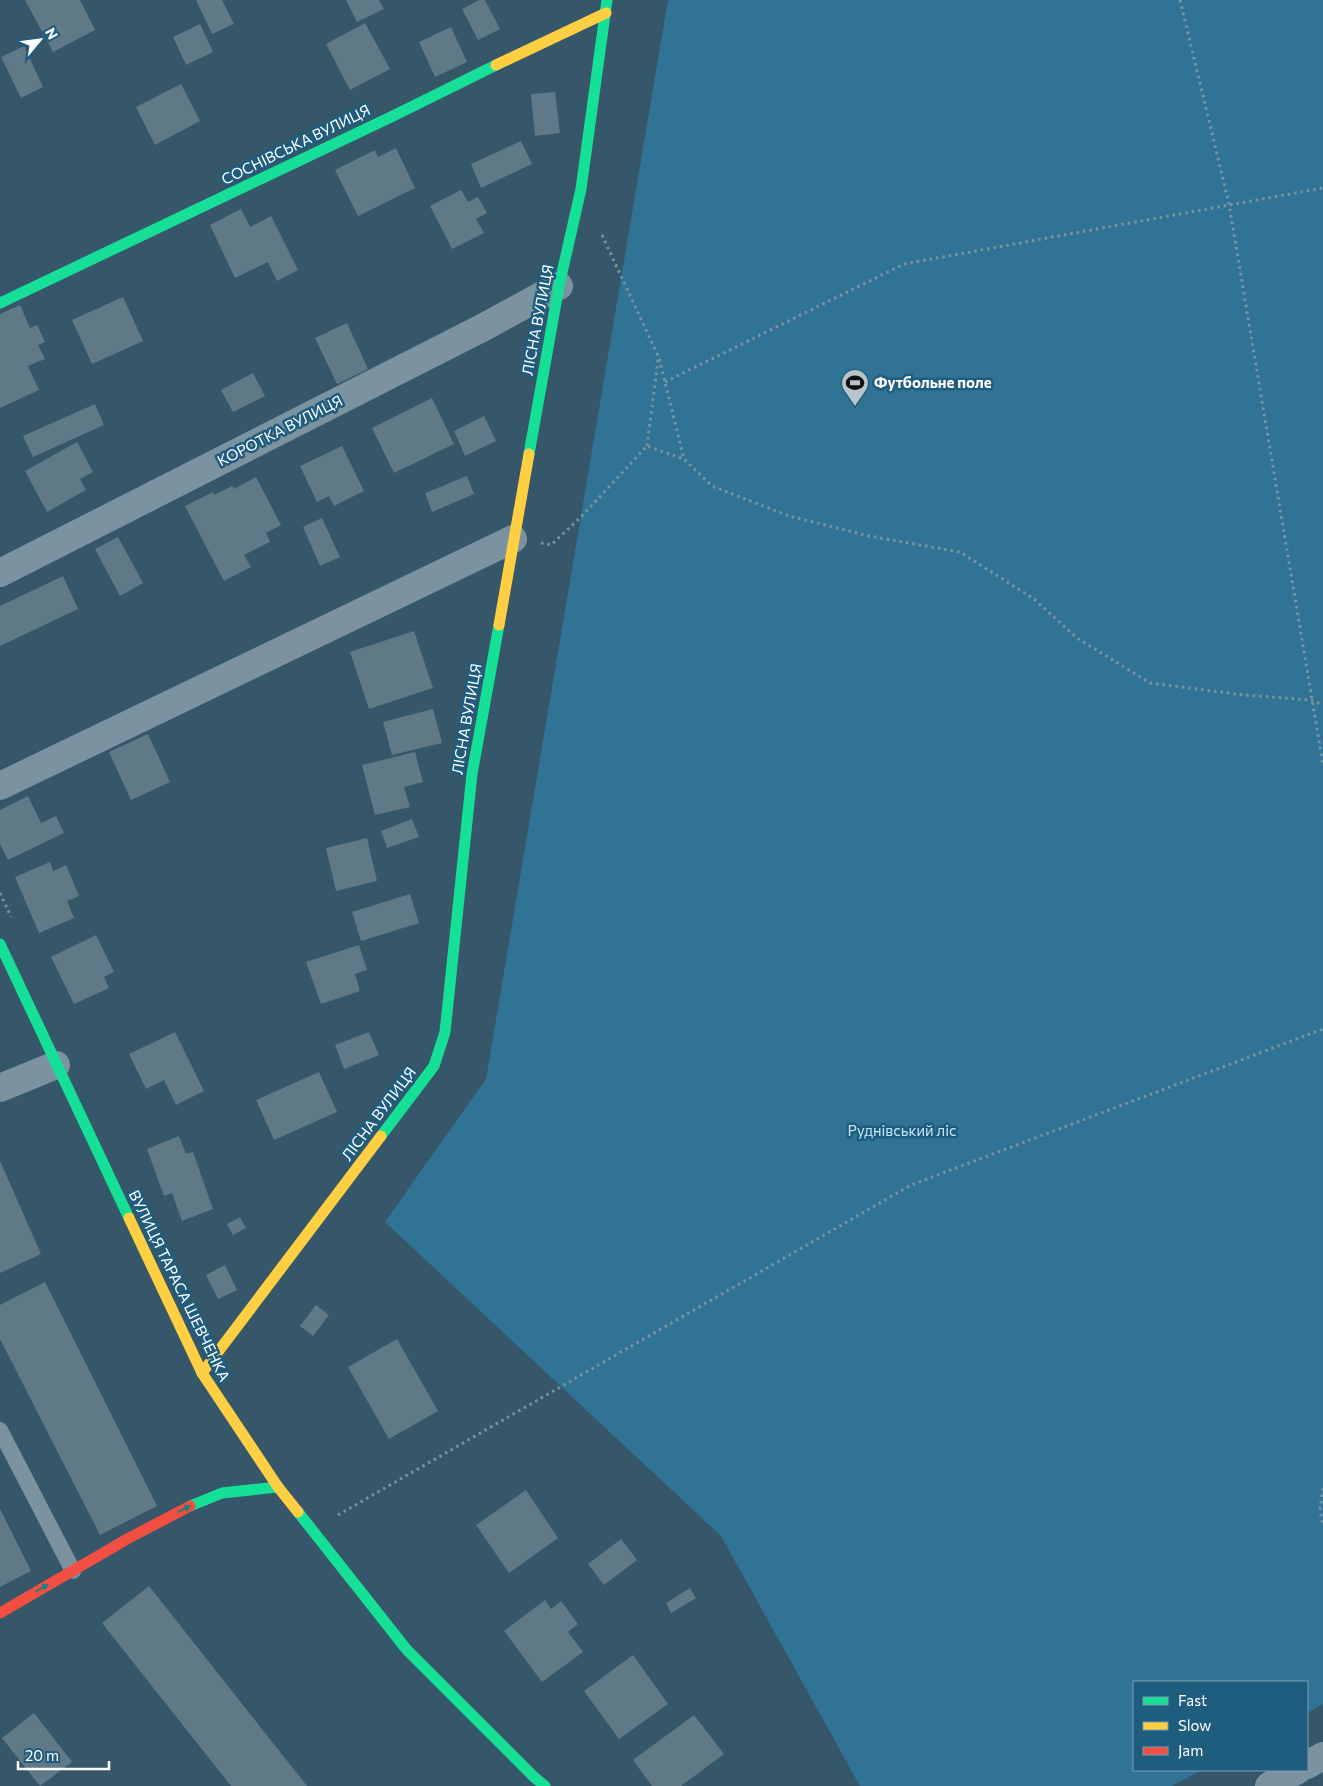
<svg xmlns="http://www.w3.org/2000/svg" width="1323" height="1786" viewBox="0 0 1323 1786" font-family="Commissioner,sans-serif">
  <rect width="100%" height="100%" fill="#355769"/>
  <polygon fill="#307395" points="668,0 1323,0 1323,1704 1307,1713 1307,1682 1134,1682 1134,1770 1202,1770 1172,1786 860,1786 721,1536 385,1222 486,1079"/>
  <g fill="#607986">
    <polygon points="25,0 80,0 95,30 53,52"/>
    <polygon points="196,0 222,0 234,24 212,34"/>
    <polygon points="346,0 379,0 384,9 357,22"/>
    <polygon points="479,0 485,0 500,29 478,40 462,9"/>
    <polygon points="365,23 390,69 350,90 326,44"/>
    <polygon points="200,24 213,52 186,65 173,37"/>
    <polygon points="451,27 467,62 435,77 419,42"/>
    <polygon points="24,46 43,87 21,98 1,57"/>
    <polygon points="181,84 200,121 155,145 136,107"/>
    <polygon points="555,92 560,133 535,136 531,94"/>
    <polygon points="521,141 532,164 481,188 471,164"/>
    <polygon points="396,148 415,188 358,216 335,170 375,150 378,157"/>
    <polygon points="461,190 468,202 478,197 487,213 476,219 484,233 452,249 430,206"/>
    <polygon points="241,209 250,227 271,216 298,270 277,281 268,262 235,278 210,225"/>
    <polygon points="123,297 143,341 92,364 72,320"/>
    <polygon points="20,305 30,328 37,325 45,342 38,345 45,359 28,366 39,390 0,408 0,314"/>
    <polygon points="347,323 368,369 337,384 315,338"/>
    <polygon points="253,373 265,396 233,412 221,390"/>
    <polygon points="432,398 454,444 394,473 372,428"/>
    <polygon points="95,404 104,425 33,457 23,436"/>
    <polygon points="484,416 496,441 465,456 454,431"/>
    <polygon points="77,442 93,472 80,479 86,490 47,512 25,471"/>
    <polygon points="342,446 364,491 334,506 329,496 317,502 300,466"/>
    <polygon points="467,476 474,494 432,512 425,493"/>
    <polygon points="256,477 281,525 266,533 270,542 244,555 251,567 224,581 185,506 213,492 214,495 232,486 234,489"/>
    <polygon points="322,518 340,557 320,566 303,527"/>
    <polygon points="118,537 143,583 120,596 95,549"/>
    <polygon points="63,576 78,609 0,646 0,606"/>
    <polygon points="414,631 433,688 369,709 350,652"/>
    <polygon points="433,709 442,743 392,755 383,722"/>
    <polygon points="148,734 170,782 131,800 109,752"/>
    <polygon points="415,752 423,782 404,787 410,807 375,815 362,765"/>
    <polygon points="28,796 41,823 56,816 64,833 8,860 0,844 0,810"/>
    <polygon points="412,819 419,837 387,848 381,831"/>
    <polygon points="367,838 377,881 336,891 326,848"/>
    <polygon points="50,862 53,871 66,865 79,896 67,901 74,918 39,933 15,877"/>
    <polygon points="410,894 419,923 361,941 352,912"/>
    <polygon points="96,935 114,972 104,977 109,988 74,1004 51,957"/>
    <polygon points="359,945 367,970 355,974 360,991 321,1004 306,962"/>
    <polygon points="175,1032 204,1091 176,1105 164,1080 146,1089 129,1054"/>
    <polygon points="369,1032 379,1055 344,1069 335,1045"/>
    <polygon points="319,1072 337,1112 274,1140 256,1100"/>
    <polygon points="179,1136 186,1154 193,1152 213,1209 182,1221 172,1193 164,1196 147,1149"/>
    <polygon points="0,1161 41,1254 0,1273"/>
    <polygon points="240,1217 246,1228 233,1235 227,1224"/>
    <polygon points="225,1265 237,1290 218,1299 206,1275"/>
    <polygon points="45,1282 157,1506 100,1535 0,1339 0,1305"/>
    <polygon points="316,1305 329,1315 313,1336 300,1326"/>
    <polygon points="397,1339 438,1411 389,1439 348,1367"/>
    <polygon points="526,1490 558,1538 509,1573 476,1525"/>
    <polygon points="0,1509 31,1571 0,1587"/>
    <polygon points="621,1539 637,1560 604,1585 588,1564"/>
    <polygon points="149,1586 307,1786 231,1786 102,1623"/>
    <polygon points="690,1588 696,1598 671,1613 666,1603"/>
    <polygon points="545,1600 551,1609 561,1601 578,1624 568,1632 583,1652 542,1682 504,1631"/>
    <polygon points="633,1655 668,1704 619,1739 584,1691"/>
    <polygon points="34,1713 72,1762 40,1786 2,1738"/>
    <polygon points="694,1715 724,1754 681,1786 652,1786 633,1760"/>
  </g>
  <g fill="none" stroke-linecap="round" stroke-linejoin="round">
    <g stroke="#7b93a0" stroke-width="3" stroke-dasharray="2.5 4" stroke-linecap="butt">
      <polyline points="1180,0 1229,204 1323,765"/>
      <polyline points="602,235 659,358 684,459 712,486 789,516 869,536 960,552 1034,599 1077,638 1150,683 1244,695 1311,700 1323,705"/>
      <polyline points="665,382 904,264 1323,188"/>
      <polyline points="647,446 658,360"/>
      <polyline points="541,543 551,545 581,517 647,446 684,459"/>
      <polyline points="0,893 11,917"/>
      <polyline points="1323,1488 1320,1510 1323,1525"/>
      <polyline points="338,1515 911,1185 1323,1029"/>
    </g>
    <polyline stroke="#7b93a0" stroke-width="16" points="0,1430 73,1571"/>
    <g stroke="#7b93a0" stroke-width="28">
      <polyline points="0,573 484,327 559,286"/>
      <polyline points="0,786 513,539"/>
      <polyline points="0,1088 56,1065"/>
      <polyline points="1307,1765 1323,1756"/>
      <polyline points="1269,1786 1298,1770"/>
    </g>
    <g stroke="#16e098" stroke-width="11">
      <polyline points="0,303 393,116 496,65"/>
      <polyline points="529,454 559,286 581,189 607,0"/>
      <polyline points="0,944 129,1218"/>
      <polyline points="381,1136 434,1066 445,1032 472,774 499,625"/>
      <polyline points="190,1506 222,1493 278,1487"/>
      <polyline points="298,1512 407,1650 534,1777 545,1786"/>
    </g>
    <g stroke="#ffcf43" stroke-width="11">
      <polyline points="496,65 606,13"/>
      <polyline points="499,625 529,454"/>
      <polyline points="129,1218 202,1373 278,1487 298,1512"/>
      <polyline points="202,1373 381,1136"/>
    </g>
    <polyline stroke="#f24e42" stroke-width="11" points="0,1613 129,1538 190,1506"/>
  </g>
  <defs><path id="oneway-solid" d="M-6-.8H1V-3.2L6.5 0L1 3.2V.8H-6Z" transform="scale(1.25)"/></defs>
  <g fill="#1d7e85">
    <use href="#oneway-solid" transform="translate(184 1509) rotate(-26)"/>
    <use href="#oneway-solid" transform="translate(42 1588) rotate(-30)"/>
  </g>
  <defs>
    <symbol id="stadium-pin" viewBox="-11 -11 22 30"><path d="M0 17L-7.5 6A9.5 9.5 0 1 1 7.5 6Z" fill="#b8c4ca" stroke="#1f5d7f"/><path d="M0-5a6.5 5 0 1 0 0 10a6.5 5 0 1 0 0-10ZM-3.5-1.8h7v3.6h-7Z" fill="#111"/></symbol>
  </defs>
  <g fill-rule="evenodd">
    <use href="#stadium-pin" x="839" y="367" width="32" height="43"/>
  </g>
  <g text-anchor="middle" stroke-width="5" stroke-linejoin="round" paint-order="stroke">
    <g font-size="15" fill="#fff" stroke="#1f5d7f">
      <text transform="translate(296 145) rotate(-26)" y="5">СОСНІВСЬКА ВУЛИЦЯ</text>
      <text transform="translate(538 320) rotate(-79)" y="5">ЛІСНА ВУЛИЦЯ</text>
      <text transform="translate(280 431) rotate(-27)" y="5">КОРОТКА ВУЛИЦЯ</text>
      <text transform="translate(467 719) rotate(-80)" y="5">ЛІСНА ВУЛИЦЯ</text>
      <text transform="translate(379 1114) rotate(-53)" y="5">ЛІСНА ВУЛИЦЯ</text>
      <text transform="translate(179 1286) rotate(64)" y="5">ВУЛИЦЯ ТАРАСА ШЕВЧЕНКА</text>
    </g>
    <g font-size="15" font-weight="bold" fill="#fff" stroke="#1f5d7f" text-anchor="start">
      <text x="874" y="388">Футбольне поле</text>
    </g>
    <g font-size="15" fill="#c7e6f6" stroke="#1f5d7f">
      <text x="902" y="1136">Руднівський ліс</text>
    </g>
  </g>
  <rect x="1133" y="1681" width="175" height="90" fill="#1f5d7f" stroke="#799eb2"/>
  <rect x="1143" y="1697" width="25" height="8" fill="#16e098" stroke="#799eb2"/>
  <text x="1178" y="1706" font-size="15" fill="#ffffff">Fast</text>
  <rect x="1143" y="1722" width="25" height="8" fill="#ffcf43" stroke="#799eb2"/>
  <text x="1178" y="1731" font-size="15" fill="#ffffff">Slow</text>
  <rect x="1143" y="1747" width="25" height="8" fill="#f24e42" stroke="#799eb2"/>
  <text x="1178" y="1756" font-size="15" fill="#ffffff">Jam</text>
  <g transform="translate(40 40) rotate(61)" stroke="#1f5d7f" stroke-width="4" paint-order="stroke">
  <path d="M0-4L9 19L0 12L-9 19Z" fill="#ffffff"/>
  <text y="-8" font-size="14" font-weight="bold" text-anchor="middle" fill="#ffffff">N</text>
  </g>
  <path d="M18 1761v8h91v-8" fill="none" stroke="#ffffff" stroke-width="2.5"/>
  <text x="25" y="1761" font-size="15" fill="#ffffff" stroke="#1f5d7f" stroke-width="4" paint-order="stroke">20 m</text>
</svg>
